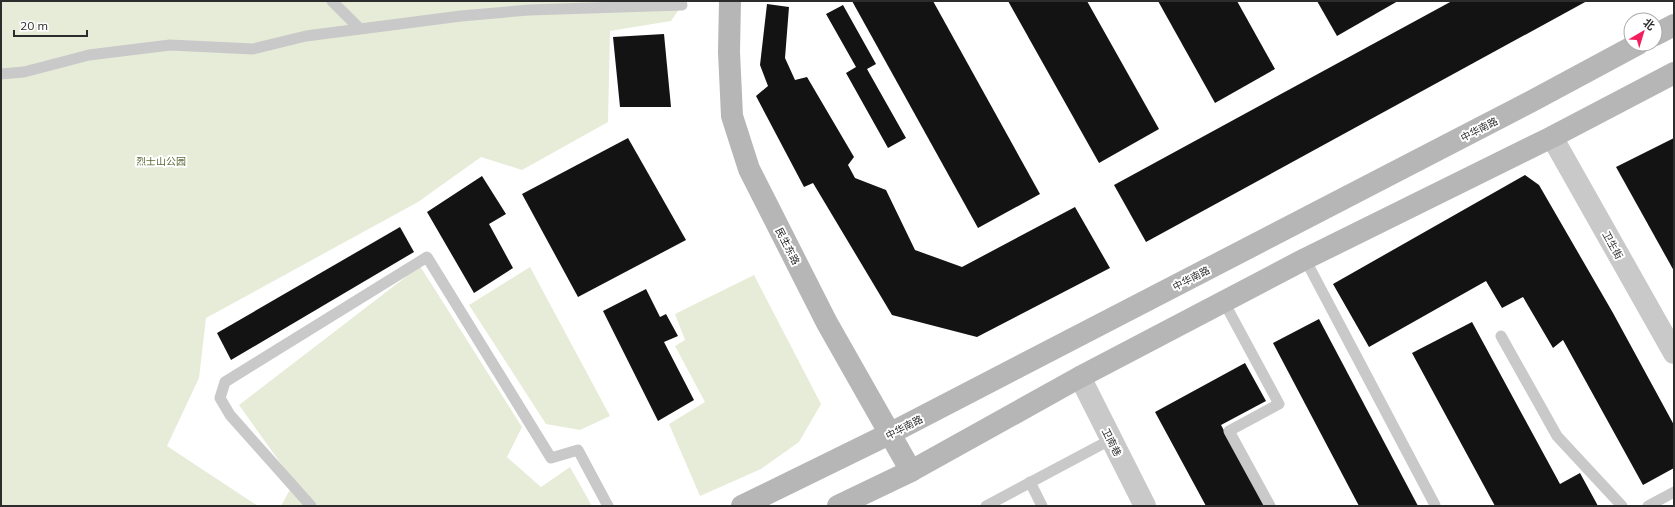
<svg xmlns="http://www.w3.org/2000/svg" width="1675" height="507" viewBox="0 0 1675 507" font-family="Mulish,'Noto Sans SC',sans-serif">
  <rect width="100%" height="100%" fill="#fff"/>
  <g fill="#e7ecd8">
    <polygon points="1,1 683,1 682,5 671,21 610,31 608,122 522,170 481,157 418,202 206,318 199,378 167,446 258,506 1,506"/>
    <polygon points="420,266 522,427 507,457 541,487 570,467 592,506 281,506 294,482 239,405"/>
    <polygon points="530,267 610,416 580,430 546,424 469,305"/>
    <polygon points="754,275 821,404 799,442 761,469 700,496 669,424 705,402 675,346 685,340 675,314"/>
  </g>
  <g fill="#131313">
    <polygon points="852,1 933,1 1040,194 978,228"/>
    <polygon points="1008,1 1087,1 1159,129 1099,163"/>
    <polygon points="1158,1 1237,1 1275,69 1215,103"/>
    <polygon points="1317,1 1398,1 1337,36"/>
    <polygon points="1452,1 1587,1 1146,242 1114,185"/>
    <polygon points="767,4 789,7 785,58 795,80 807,77 854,157 848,165 855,178 886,190 915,250 962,267 1075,207 1110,268 977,337 892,315 813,183 804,187 756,96 768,86 760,65"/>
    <polygon points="843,5 876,64 867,69 906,138 888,148 846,73 856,67 826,14"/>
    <polygon points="664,34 671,107 620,107 613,37"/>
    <polygon points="628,138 686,240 578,297 522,194"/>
    <polygon points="1674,138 1674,271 1616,167"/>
    <polygon points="1525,175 1539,185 1613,313 1674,425 1674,468 1643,485 1563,340 1553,348 1523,297 1502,308 1486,281 1369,347 1333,284"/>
    <polygon points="482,176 506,214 489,224 513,268 474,293 427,212"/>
    <polygon points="400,227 414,252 231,360 217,333"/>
    <polygon points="646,289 660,317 666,314 678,336 664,342 694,400 658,421 603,311"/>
    <polygon points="1319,319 1418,506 1359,506 1273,343"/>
    <polygon points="1472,322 1560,484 1580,473 1598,506 1495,506 1412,353"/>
    <polygon points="1245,363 1266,401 1221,425 1265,506 1206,506 1155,412"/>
  </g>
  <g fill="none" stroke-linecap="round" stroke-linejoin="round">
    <g stroke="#c9c9c9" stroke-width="11">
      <polyline points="332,1 359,28"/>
      <polyline points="1,74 24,72 89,55 170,45 253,49 306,36 461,16 529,10 682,5"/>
      <polyline points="1305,259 1435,505"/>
      <polyline points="1224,302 1279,404 1229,431 1270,506"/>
      <polyline points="1501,336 1557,436 1622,506"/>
      <polyline points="1030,482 1042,506"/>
      <polyline points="311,506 230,415 220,398 225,382 427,257 551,458 578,450 608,506"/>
      <polyline points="986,506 1110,440"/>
      <polyline points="1648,506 1674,492"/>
    </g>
    <g stroke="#c9c9c9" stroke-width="22">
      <polyline points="1552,137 1674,353"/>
      <polyline points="1080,377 1145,506"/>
    </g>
    <g stroke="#b6b6b6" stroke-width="22">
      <polyline points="730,1 729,52 732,116 749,169 827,323 911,471"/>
      <polyline points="1655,35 1674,25"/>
      <polyline points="742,506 889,434 1532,101 1638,44"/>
      <polyline points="838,506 911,471 1080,377 1305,259 1552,137 1674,73"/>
    </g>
  </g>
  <g text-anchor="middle" stroke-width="4" stroke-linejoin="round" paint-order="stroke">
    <g font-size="10" fill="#2c2c2c" stroke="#fff">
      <text transform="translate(1479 129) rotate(-27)" y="4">中华南路</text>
      <text transform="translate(1613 245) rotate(61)" y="4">卫生街</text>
      <text transform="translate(788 246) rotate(63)" y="4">民生东路</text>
      <text transform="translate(1191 278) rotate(-27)" y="4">中华南路</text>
      <text transform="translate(904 427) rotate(-27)" y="4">中华南路</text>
      <text transform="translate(1112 442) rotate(63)" y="4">卫南巷</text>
    </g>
    <g font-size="10" fill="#5b6b36" stroke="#fff">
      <text x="161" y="165">烈士山公园</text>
    </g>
  </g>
  <rect width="1675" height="507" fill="none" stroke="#2c2c2c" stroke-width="4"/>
  <g transform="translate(1643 32) rotate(38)"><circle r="19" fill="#ffffff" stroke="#ababab"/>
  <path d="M0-3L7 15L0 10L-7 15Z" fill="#f41e5f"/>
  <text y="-6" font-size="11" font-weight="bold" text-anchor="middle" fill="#2c2c2c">北</text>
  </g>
  <path d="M14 30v6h73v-6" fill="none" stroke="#2c2c2c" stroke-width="2"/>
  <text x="20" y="30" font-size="12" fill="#2c2c2c" stroke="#ffffff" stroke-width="3" paint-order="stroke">20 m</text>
</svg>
